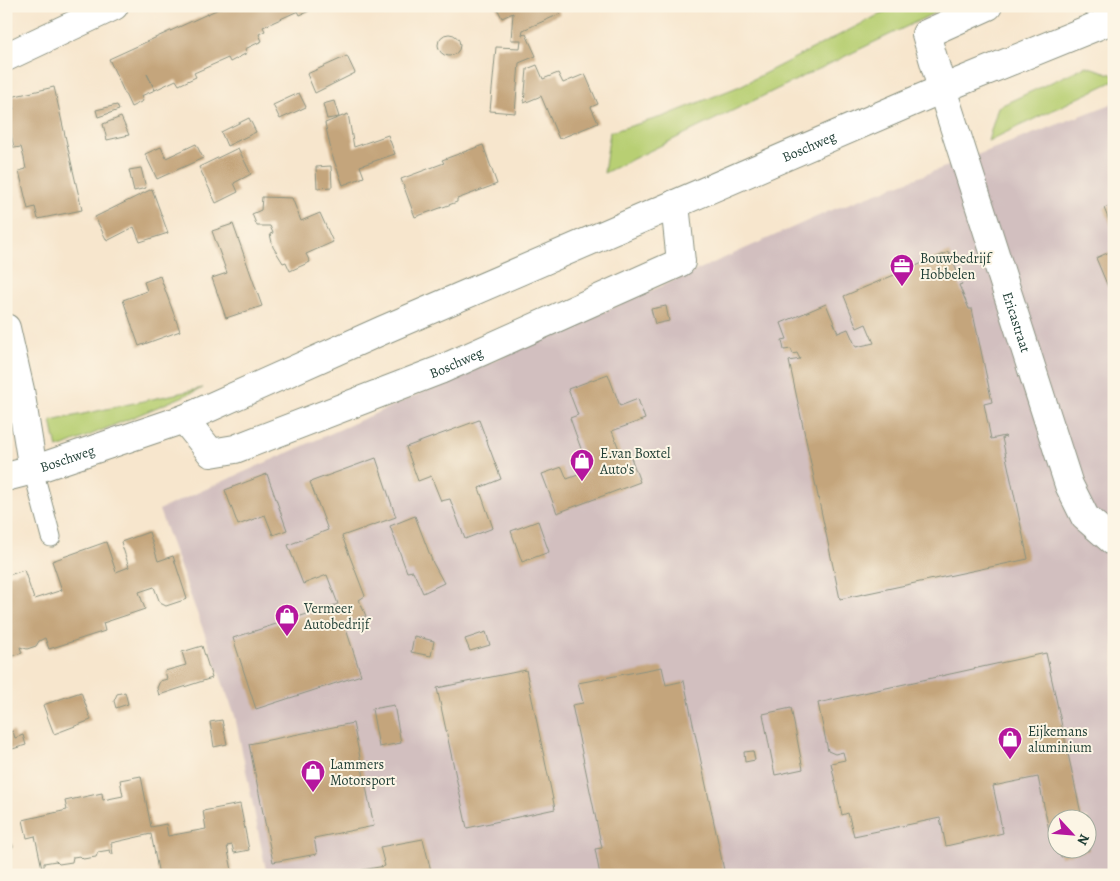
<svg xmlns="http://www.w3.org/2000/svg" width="1120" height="881" viewBox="0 0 1120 881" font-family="Alegreya,serif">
  <rect width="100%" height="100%" fill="#fcf5e5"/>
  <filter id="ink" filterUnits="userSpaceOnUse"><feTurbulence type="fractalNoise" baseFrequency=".02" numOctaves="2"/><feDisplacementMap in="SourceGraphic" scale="10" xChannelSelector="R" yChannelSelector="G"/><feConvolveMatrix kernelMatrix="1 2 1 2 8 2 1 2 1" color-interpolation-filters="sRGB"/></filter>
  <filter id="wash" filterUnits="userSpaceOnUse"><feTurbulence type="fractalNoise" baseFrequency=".0096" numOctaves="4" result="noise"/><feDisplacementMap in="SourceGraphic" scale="20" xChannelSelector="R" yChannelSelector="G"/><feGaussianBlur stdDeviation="1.12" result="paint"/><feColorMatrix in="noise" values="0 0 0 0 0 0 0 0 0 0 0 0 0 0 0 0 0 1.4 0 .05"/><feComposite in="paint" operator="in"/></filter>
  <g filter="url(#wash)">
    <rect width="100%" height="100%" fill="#f7e6cd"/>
    <path fill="#d2bfbf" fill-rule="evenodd" d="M1114,103v772h-847l-32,-159 -76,-206 673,-300zM1058,818h30v30h-30z"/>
    <g fill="#b8cf73" stroke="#6c8654">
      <polygon points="896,6 949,6 604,173 610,132 665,116 740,86"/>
      <polygon points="1086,66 1114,75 1114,81 988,141 998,107"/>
      <polygon points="203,388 64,446 57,448 51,421"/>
    </g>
    <g id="blocks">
      <g fill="#c4a57c">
        <polygon points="225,6 307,6 309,11 300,15 298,11 263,27 265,31 259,34 262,41 245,49 247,53 230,62 228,58 194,73 196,77 179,85 176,80 155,90 147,74 155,90 141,96 143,101 131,107 109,59"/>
        <polygon points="496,6 556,6 560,14 523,30 522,35 526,34 536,56 519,63 515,113 490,111 496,47 520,48 521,40 511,40 513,13 502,18"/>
        <circle cx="449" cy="45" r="11"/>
        <polygon points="347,56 355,73 315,93 307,74"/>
        <polygon points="537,65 543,79 558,73 563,83 585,74 598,104 591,107 598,123 559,139 541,96 524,103 527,69"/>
        <polygon points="54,87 82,210 38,219 35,207 28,209 19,171 26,169 24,158 21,147 14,148 6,111 14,109 11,97"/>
        <polygon points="299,93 306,107 280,119 273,105"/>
        <polygon points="334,101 339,117 327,119 323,104"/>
        <polygon points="117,105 119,110 98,117 96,110"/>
        <polygon points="348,114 354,147 388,135 395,154 360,166 364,177 343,185 332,155 325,123"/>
        <polygon points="121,117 129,135 107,140 103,124"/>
        <polygon points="249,118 256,132 227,146 221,132"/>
        <polygon points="196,144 203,158 157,179 145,154 161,147 166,158"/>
        <polygon points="483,145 497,184 457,199 457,202 415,217 401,179 444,163 442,160"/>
        <polygon points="238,148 251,174 234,183 238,192 216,203 199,167"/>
        <polygon points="331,166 332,187 317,188 316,167"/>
        <polygon points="141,168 146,188 134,191 129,170"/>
        <polygon points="152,189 168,233 140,242 134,227 107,241 95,217"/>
        <polygon points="262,197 292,198 301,221 320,213 333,242 306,254 310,262 290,271 286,262 283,263 273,247 270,234 273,233 270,226 257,226 252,214 261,210"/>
        <polygon points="1114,204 1114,233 1104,208"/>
        <polygon points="233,224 262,306 226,318 212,278 227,273 212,231"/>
        <polygon points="1114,250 1114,301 1096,258"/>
        <polygon points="949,252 962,284 959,285 969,309 972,309 992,402 984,404 991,439 1005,436 1006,437 1002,438 1028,559 840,599 789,361 800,359 797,353 793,354 791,349 784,350 782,340 787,339 781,323 826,304 838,333 848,329 856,347 874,343 866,324 857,328 844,296"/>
        <polygon points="160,276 180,331 139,346 123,300 147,291 144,282"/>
        <polygon points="666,306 669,321 655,324 651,309"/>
        <polygon points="608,374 620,406 638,399 645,419 612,431 622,457 630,455 640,482 557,513 542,474 562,467 567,479 589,471 570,418 578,415 568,389"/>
        <polygon points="479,420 501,479 479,488 493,528 465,539 450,499 441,501 431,476 418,481 406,447"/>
        <polygon points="376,458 396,517 342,536 365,596 359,600 366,616 344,623 361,675 256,709 233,638 338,604 327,575 303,584 288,545 328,530 310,482"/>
        <polygon points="267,474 287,530 273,535 265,515 238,525 225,490"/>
        <polygon points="415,516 433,563 444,583 423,593 413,571 407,572 390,526"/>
        <polygon points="538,521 549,552 522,562 511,531"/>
        <polygon points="149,532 158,561 173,556 187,599 166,606 160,603 154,587 139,592 145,609 103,623 105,631 49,649 45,638 39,641 36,646 27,649 20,647 22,653 6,658 6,576 24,570 34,599 62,590 52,561 106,542 116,572 129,567 121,542"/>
        <polygon points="486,632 490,645 470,651 465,639"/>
        <polygon points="414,636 434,641 431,656 411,652"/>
        <polygon points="202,646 212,678 159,695 157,688 160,681 167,679 165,671 186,665 182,652"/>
        <polygon points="1046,653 1082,818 1058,818 1057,839 1054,829 1049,830 1038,777 993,786 1003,833 946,846 940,818 854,836 848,813 842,815 831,763 845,760 843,752 835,754 828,751 818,703"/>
        <polygon points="662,667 666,685 684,681 725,875 600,875 595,849 602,848 572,705 583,703 578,683"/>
        <polygon points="526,670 555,809 467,828 437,688"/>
        <polygon points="81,692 91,720 54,734 43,705"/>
        <polygon points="125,692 128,704 116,708 114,701 117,694"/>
        <polygon points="394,705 401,743 379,747 372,709"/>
        <polygon points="791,708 803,769 775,775 763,714"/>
        <polygon points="222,720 227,744 214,747 210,722"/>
        <polygon points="353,723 374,826 314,838 317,854 273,862 249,744"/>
        <polygon points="13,731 15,738 23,735 26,745 9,750 6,741 6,734"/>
        <polygon points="753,751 755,760 745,762 744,752"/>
        <polygon points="141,776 151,827 166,824 168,836 206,829 203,811 240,804 249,850 234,853 232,845 227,846 233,875 231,875 230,872 218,875 159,875 151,834 111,843 113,854 111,854 110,850 98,852 96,857 83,859 80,856 73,857 72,862 59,864 56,861 44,863 44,867 42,868 35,836 27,838 23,820 67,810 65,801 102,793 103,800 123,796 120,780"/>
        <polygon points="6,829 13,847 6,849"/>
        <polygon points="423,839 432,875 363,875 362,870 385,866 380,847"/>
        <polygon points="1059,848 1089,848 1089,850 1061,857"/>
      </g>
    </g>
  </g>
  <g filter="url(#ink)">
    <use href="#blocks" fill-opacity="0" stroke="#8b9280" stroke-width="1"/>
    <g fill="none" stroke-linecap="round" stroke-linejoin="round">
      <defs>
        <polyline id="lane" points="33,470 51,537"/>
        <g id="street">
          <path id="s1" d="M988,6l-62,28 16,55 127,396 16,32 29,25"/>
          <polyline points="6,57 114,6"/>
          <polyline points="6,328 20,390 33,470"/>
          <path id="s2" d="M184,419l27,34 24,-4 205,-79 241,-108 -6,-58"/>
        </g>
        <g id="secondary">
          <path id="s3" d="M6,477l27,-7 151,-51 199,-89 559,-241 172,-70"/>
        </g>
      </defs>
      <use href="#lane" stroke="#8b9280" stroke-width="21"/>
      <use href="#street" stroke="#8b9280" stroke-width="30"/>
      <use href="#secondary" stroke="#8b9280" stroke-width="30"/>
      <use href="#lane" stroke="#fff" stroke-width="19"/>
      <use href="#street" stroke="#fff" stroke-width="28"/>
      <use href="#secondary" stroke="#fff" stroke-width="28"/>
    </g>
  </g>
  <defs>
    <symbol id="office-pin" viewBox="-11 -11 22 30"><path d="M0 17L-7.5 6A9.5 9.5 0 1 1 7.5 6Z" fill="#b5179e" stroke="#fcf5e5"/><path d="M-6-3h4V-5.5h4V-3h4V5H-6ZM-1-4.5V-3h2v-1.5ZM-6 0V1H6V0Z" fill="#fff"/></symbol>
    <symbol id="shop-pin" viewBox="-11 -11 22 30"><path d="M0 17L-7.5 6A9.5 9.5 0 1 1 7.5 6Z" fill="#b5179e" stroke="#fcf5e5"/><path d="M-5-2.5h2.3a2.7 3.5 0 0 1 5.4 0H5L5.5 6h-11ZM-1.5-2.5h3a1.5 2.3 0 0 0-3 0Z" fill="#fff"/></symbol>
  </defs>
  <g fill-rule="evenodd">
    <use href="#office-pin" x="888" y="252" width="28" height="38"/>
    <use href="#shop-pin" x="568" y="447" width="28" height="38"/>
    <use href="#shop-pin" x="273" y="602" width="28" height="38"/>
    <use href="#shop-pin" x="996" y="725" width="28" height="38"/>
    <use href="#shop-pin" x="299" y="758" width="28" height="38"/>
  </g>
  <g text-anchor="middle" stroke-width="4" stroke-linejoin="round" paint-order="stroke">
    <g font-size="14" fill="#1f3d34" stroke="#fcf5e5">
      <text dy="5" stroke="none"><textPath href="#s3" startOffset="869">Boschweg</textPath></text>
      <text dy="5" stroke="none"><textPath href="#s1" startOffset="370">Ericastraat</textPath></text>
      <text dy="5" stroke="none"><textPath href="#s2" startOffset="305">Boschweg</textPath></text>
      <text dy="5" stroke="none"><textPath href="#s3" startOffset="64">Boschweg</textPath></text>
    </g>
    <g font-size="14" fill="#1f3d34" stroke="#fcf5e5" text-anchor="start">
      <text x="920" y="263">Bouwbedrijf<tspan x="920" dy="16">Hobbelen</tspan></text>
      <text x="600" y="458">E.van Boxtel<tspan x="600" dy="16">Auto's</tspan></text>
      <text x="304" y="613">Vermeer<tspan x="304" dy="16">Autobedrijf</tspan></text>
      <text x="1028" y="736">Eijkemans<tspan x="1028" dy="16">aluminium</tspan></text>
      <text x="330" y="769">Lammers<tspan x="330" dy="16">Motorsport</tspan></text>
    </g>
  </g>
  <rect width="1120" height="881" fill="none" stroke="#fcf5e5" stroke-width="25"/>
  <g transform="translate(1072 834) rotate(116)"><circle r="24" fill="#fcf5e5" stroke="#a4ab9e"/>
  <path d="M0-4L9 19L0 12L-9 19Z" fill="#b5179e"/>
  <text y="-8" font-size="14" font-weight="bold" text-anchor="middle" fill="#1f3d34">N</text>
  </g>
</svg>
